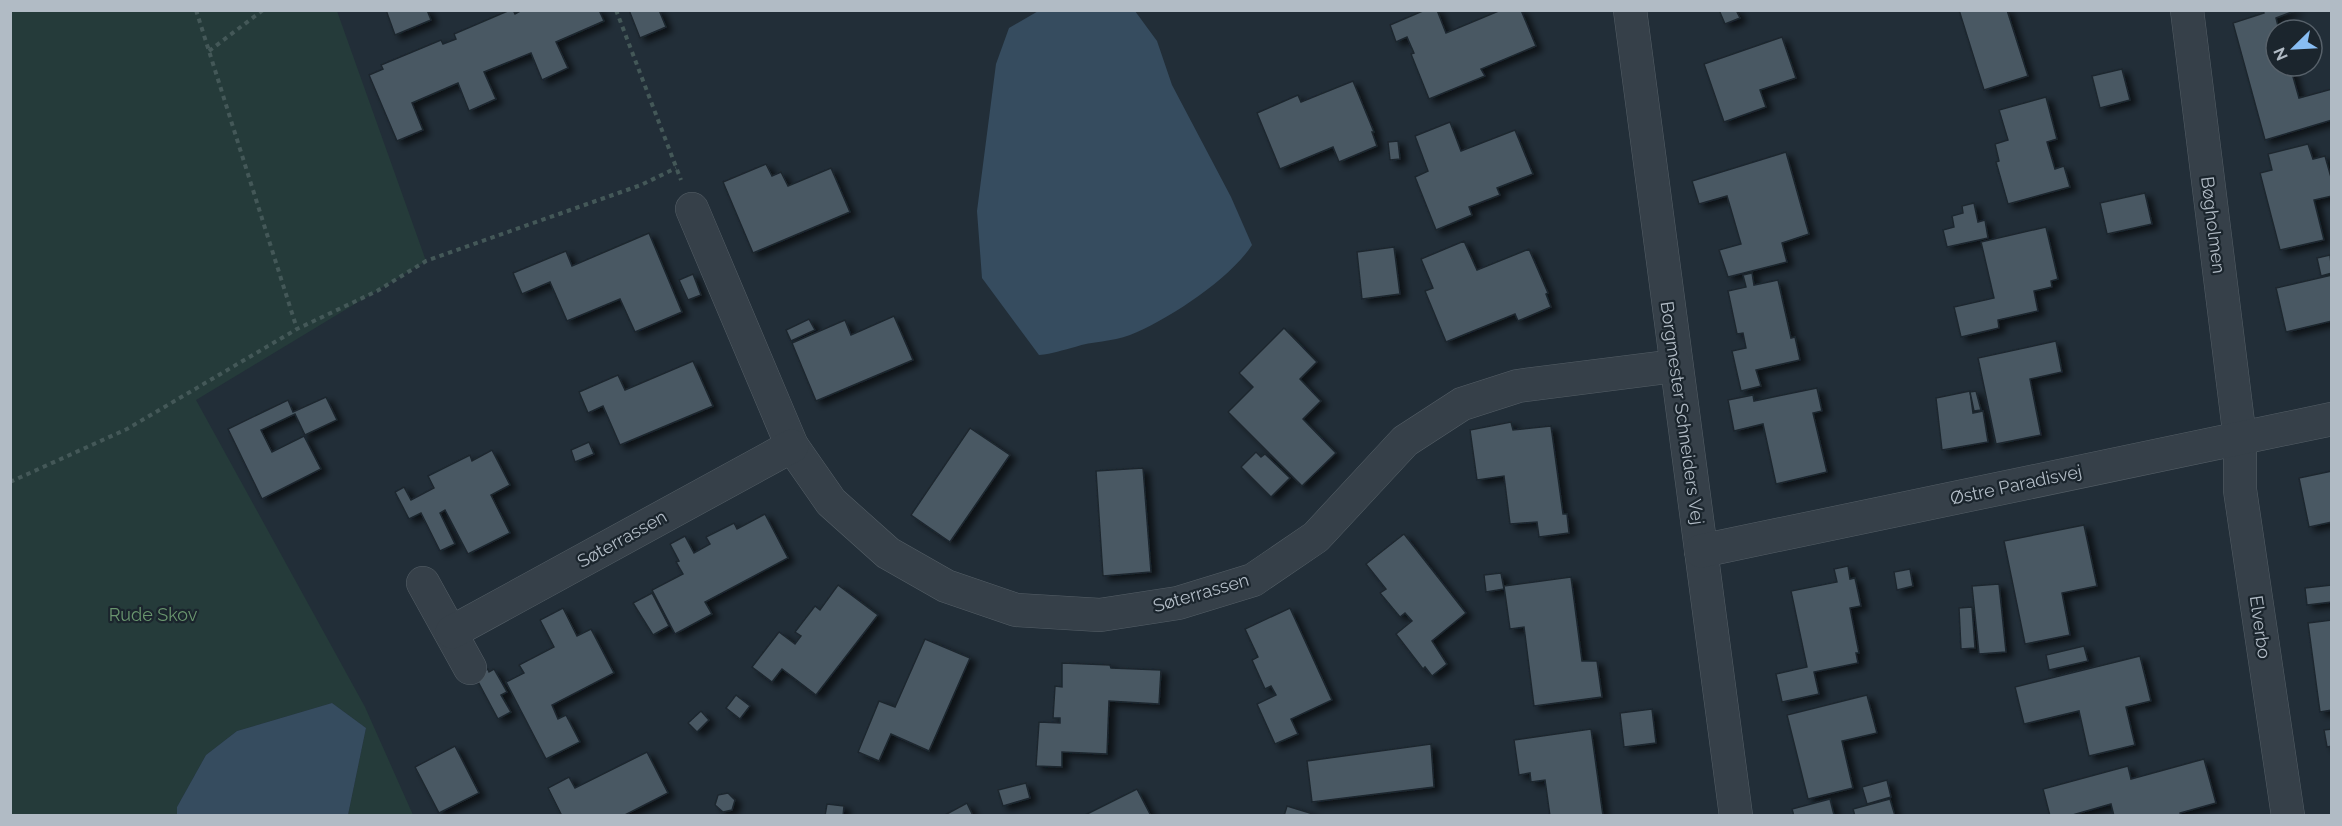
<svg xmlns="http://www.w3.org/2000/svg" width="2342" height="826" viewBox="0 0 2342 826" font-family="Raleway,sans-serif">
  <defs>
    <filter id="shadow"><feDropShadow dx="6" dy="4" stdDeviation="3" flood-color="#0009"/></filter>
  </defs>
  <rect width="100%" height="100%" fill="#222e38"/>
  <polygon fill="#253b3a" points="10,11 337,11 426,261 196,400 365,707 413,815 348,815 366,728 332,703 237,731 206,755 177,807 177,815 11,815"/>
  <g fill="#364c5f">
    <path d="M1040,10l95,1 22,30 15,44 59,112 21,48c-22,34 -84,75 -122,90 -18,7 -38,6 -55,12 -13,3 -22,7 -36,8l-57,-77 -5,-67 19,-147 13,-36z"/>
    <polygon points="332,703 366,728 348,815 177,815 177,807 206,755 237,731"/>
  </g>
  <g fill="#4a5964" stroke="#1d272f" stroke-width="1.5" filter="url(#shadow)">
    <polygon points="386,10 427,10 431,20 395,35"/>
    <polygon points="510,10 513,10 515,14 522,10 599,10 604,21 556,42 568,68 542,80 531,53 484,72 496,99 469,111 458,83 412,103 423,130 397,141 369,75 383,69 381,65 441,40 443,44 456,39 454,34"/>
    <polygon points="629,10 659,10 666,27 640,38"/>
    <polygon points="1425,10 1437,10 1446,33 1501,10 1521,10 1536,46 1481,69 1485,76 1429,99 1411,54 1414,53 1407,37 1396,42 1390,25"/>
    <polygon points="1719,10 1736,10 1740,18 1725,24"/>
    <polygon points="1959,10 2007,10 2028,76 1984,90"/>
    <polygon points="2263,10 2297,10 2276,18 2279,30 2276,30 2276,66 2290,66 2299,98 2332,89 2332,120 2265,140 2233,23 2264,13"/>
    <polygon points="1782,37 1796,78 1760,90 1766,107 1724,122 1704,64"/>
    <polygon points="2122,69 2130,100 2100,108 2092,76"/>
    <polygon points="1353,81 1374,132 1372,132 1377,146 1339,162 1333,147 1280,169 1257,113 1298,95 1301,102"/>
    <polygon points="2046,97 2057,139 2047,142 2055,169 2064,166 2070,187 2008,204 1996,162 1999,161 1995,144 2008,140 1999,110"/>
    <polygon points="1450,122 1461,151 1515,130 1533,174 1497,188 1500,195 1469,207 1472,215 1436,230 1415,177 1428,171 1415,136"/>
    <polygon points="1398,141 1400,159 1390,160 1388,142"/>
    <polygon points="2308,144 2313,159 2325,156 2332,181 2332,196 2314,200 2324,240 2280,250 2260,173 2272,170 2268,154"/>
    <polygon points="1786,152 1809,234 1782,243 1787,262 1728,277 1719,250 1741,244 1727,196 1699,204 1692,181"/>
    <polygon points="766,164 772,176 781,172 788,186 831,168 850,212 753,253 723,182"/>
    <polygon points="2145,193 2152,224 2107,234 2100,203"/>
    <polygon points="1974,203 1978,222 1985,220 1988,238 1947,247 1943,230 1954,227 1952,216 1963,213 1962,206"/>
    <polygon points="2046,227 2058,279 2051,281 2052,287 2034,291 2038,311 1998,320 1999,328 1961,337 1954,307 1994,298 1981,242"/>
    <polygon points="649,233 682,312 635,332 620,299 567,321 550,282 522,294 513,273 566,251 572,266"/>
    <polygon points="1464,241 1477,270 1529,249 1548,293 1546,294 1551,307 1518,321 1515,314 1446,342 1425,291 1433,288 1421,259"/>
    <polygon points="1394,247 1400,294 1362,299 1357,252"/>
    <polygon points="2330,255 2332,273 2321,276 2317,258"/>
    <polygon points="1752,273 1754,285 1778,280 1791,338 1795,337 1800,360 1756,370 1761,386 1741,391 1732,351 1746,348 1743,333 1737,334 1728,291 1746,287 1743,275"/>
    <polygon points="693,274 701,295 688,300 679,280"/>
    <polygon points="2332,275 2332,321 2286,332 2276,288"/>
    <polygon points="894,316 913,360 816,401 792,343 845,320 851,335"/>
    <polygon points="809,319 815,330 791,341 786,330"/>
    <polygon points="1284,328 1317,362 1300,379 1321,401 1303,419 1336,453 1302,486 1228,412 1253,387 1239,373"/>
    <polygon points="2056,341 2062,372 2030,379 2041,435 1996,444 1978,358"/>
    <polygon points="693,361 713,406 620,445 603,406 588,413 579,392 618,375 625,390"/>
    <polygon points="1817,388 1822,411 1813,413 1827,472 1776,484 1763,424 1734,431 1728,400 1753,395 1754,401"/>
    <polygon points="1970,391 1973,413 1983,411 1988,442 1942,450 1936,398"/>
    <polygon points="1976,391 1981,410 1974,411 1970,392"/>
    <polygon points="326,397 337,420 305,435 295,414 261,430 272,452 304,436 321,469 262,499 228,429 288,400 293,412"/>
    <polygon points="1511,422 1513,430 1551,426 1563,514 1567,514 1569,533 1539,537 1537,522 1510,524 1504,476 1477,480 1470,430"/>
    <polygon points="970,428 1010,455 950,542 911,515"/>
    <polygon points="589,442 594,454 575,462 571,450"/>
    <polygon points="492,450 510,485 491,495 510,533 468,554 445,510 440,513 455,544 440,551 421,513 409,519 395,492 404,487 411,500 434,488 428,476 470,455 472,461"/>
    <polygon points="1256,452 1261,457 1265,454 1290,478 1271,497 1241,467"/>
    <polygon points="1143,468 1151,572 1103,576 1096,471"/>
    <polygon points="2332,471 2332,522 2309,527 2299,478"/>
    <polygon points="765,514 788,558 705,602 712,614 675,634 652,590 683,574 676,562 679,561 670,544 685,536 694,553 710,544 706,537 734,523 737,529"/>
    <polygon points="2084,525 2097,586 2062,593 2070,635 2025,644 2004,541"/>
    <polygon points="1404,534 1466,613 1432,641 1447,664 1432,676 1425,667 1423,669 1396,634 1412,621 1405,613 1400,617 1380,593 1386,589 1366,564"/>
    <polygon points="1848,566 1850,579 1855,578 1861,606 1850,608 1859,653 1856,653 1858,663 1814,672 1819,694 1782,702 1776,674 1807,667 1791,591 1837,582 1834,569"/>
    <polygon points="1910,569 1913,586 1897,590 1894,572"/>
    <polygon points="1501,573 1504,589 1486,592 1484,575"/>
    <polygon points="1571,577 1582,661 1597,661 1602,697 1534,706 1524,627 1510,629 1504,586"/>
    <polygon points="1999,584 2006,652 1979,654 1972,586"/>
    <polygon points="838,585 878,615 816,695 782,669 772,682 752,667 779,632 795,644 801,636 795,632 815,606 820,610"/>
    <polygon points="2332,585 2332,602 2307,605 2305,588"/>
    <polygon points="652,593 669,626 653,635 633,603"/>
    <polygon points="1972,607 1975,648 1961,649 1959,608"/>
    <polygon points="563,608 577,636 591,629 614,673 552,705 558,719 566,715 580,742 546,759 506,682 524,673 519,665 554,647 540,620"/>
    <polygon points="1290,608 1332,700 1291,719 1298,734 1275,744 1257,704 1276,695 1271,686 1265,689 1252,660 1258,657 1245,629"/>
    <polygon points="2332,620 2332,710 2320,712 2308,623"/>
    <polygon points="925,639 970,658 929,751 891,734 879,761 858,752 879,701 895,707"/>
    <polygon points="2084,646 2088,661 2049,670 2046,655"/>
    <polygon points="2140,656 2151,701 2126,707 2135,745 2089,756 2079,711 2024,724 2015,687"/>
    <polygon points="1062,663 1110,665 1111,668 1161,670 1159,704 1109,701 1107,754 1062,752 1062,767 1036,766 1039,722 1060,723 1060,718 1053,718 1055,686 1062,687"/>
    <polygon points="488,669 489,672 494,669 507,692 501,695 511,712 498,719 475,676"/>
    <polygon points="736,695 750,706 740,719 726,708"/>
    <polygon points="1867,695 1877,733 1842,741 1853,788 1808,799 1787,715"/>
    <polygon points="1652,709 1656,743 1624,747 1620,713"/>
    <polygon points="701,711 709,720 697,732 688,723"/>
    <polygon points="1591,729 1603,816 1550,816 1545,780 1531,782 1530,773 1519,775 1514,740"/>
    <polygon points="2332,729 2332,746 2327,747 2324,730"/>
    <polygon points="1431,744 1434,787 1312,802 1307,761"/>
    <polygon points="455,746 479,793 439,813 415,767"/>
    <polygon points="647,752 668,793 623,816 562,816 548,788 569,777 575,788"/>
    <polygon points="2204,759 2216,803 2180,813 2181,816 2114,816 2111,804 2069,816 2050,816 2043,789 2128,766 2131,779"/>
    <polygon points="1887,780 1891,797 1867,804 1862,787"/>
    <polygon points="1026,783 1030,798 1003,806 998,790"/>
    <polygon points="1137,789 1151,816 1083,816"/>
    <polygon points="728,793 735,800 732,810 723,812 715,805 718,795"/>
    <polygon points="1830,799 1834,815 1794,816 1792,809"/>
    <polygon points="1890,799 1895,816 1855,816 1853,809"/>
    <polygon points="967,803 973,816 943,816"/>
    <polygon points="827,804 844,806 843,816 825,816"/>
    <polygon points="1287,806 1313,814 1312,816 1284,816"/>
  </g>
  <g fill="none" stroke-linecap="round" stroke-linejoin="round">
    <defs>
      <g id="minor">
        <polyline points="1630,10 1736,816"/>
        <polyline points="2187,10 2240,439 2240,490 2288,816"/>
        <polyline points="692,209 792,446 831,502 888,553 946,586 1016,610 1100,615 1178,603 1253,580 1316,537 1405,441 1462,404 1518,386 1675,366"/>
        <polyline points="1701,551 2332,419"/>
        <polyline points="423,583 470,668"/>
        <polyline points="452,632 792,446"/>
      </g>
    </defs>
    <use href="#minor" stroke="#545e66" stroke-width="34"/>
    <g stroke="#445858" stroke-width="4" stroke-dasharray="4.5 4.5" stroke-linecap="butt">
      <polyline points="196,10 297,329"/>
      <polyline points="616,10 681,180"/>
      <polyline points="209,51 263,10"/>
      <polyline points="10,482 127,429 297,329 377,291 426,261 641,185 676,168"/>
    </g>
    <use href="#minor" stroke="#364049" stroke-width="33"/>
  </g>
  <g text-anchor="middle" stroke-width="4.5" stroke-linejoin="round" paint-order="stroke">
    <g font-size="18" fill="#b1bbc5" stroke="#1b252d">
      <text transform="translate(2213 225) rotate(83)" y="6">Bøgholmen</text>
      <text transform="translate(1682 413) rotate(82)" y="6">Borgmester Schneiders Vej</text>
      <text transform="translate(2016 485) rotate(-12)" y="6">Østre Paradisvej</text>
      <text transform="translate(622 539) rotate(-29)" y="6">Søterrassen</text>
      <text transform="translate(1201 593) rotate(-16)" y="6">Søterrassen</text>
      <text transform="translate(2260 627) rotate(82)" y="6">Elverbo</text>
    </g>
    <g font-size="18" fill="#69956e" stroke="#1b252d">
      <text x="153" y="621">Rude Skov</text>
    </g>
  </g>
  <rect width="2342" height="826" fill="none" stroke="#b1bbc5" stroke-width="24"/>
  <g transform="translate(2294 48) rotate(246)"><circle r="28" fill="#1b252d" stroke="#57616a" stroke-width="1.5"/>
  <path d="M0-4.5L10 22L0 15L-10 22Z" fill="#88bdf3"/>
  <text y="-9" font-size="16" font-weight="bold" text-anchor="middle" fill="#b1bbc5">N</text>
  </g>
</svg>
